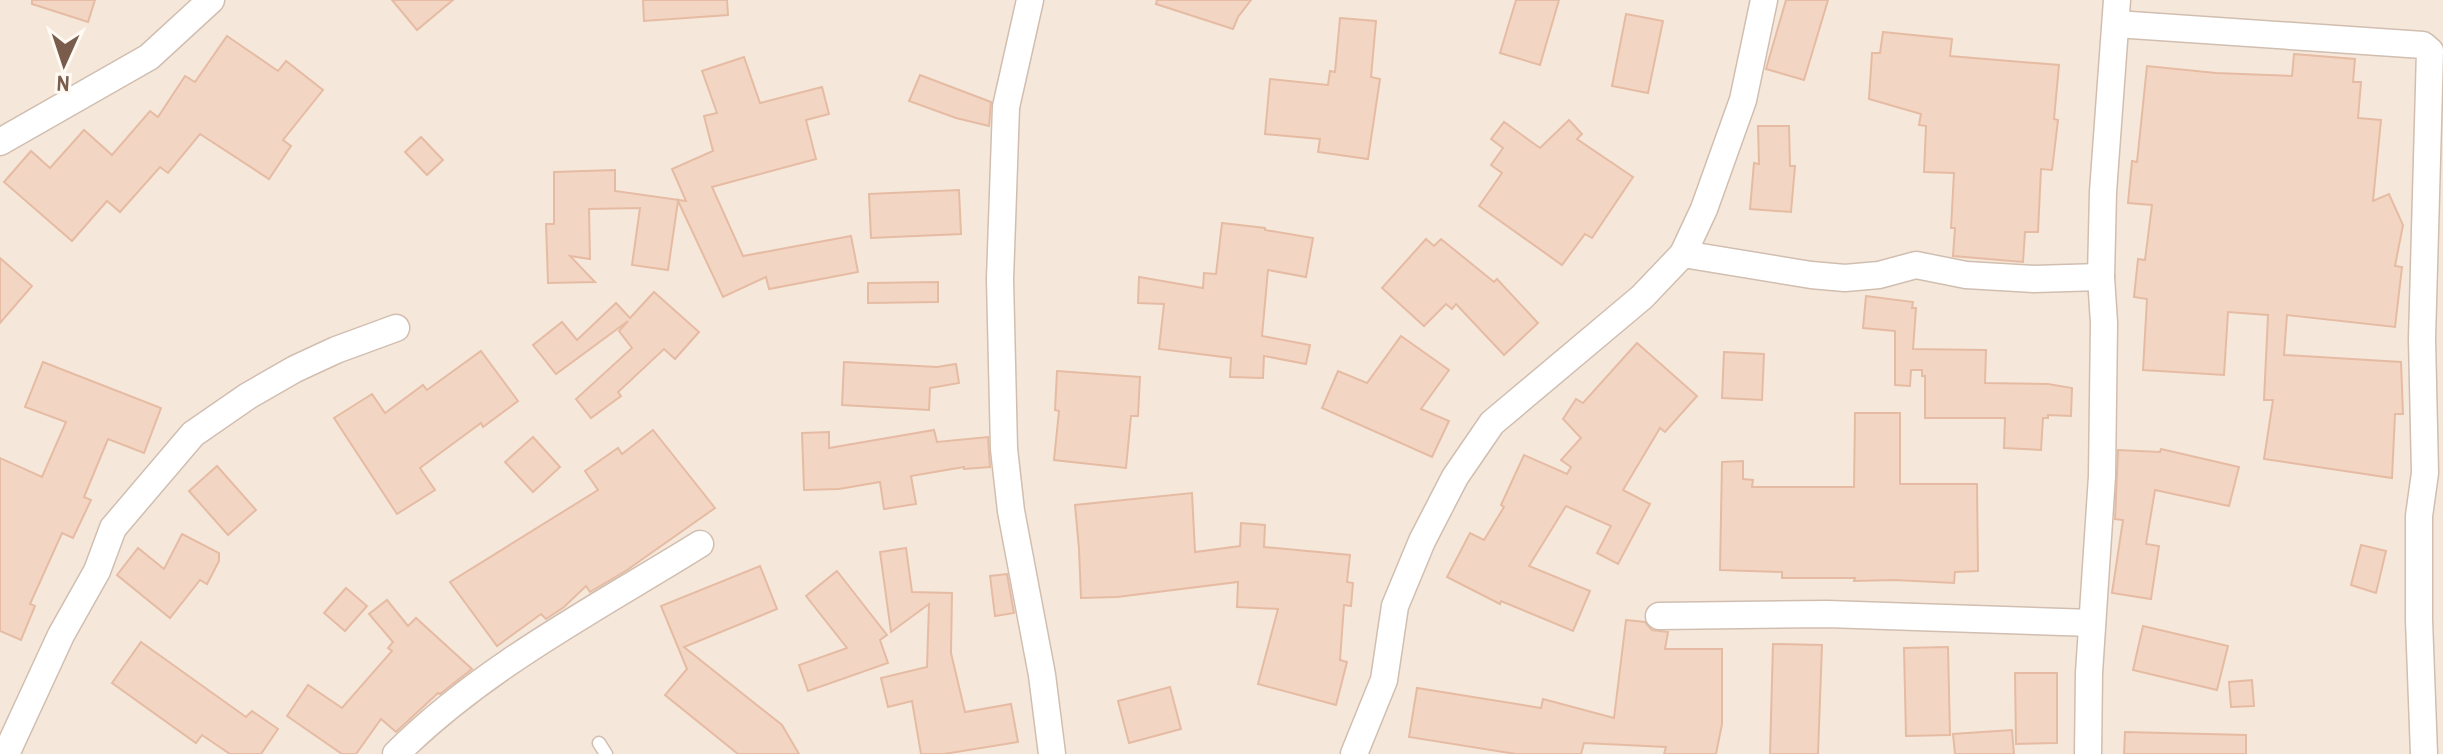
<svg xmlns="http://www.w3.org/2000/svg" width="2443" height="754" viewBox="0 0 2443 754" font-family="'Archivo Narrow',sans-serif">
  <rect width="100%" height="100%" fill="#fdf6ec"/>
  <rect fill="#f5e8da" x="0" y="0" width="2443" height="754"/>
  <g fill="#f3d5c3" stroke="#e6bba3" stroke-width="2">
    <polygon points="32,0 95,0 88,22 32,4"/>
    <polygon points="392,0 453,0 417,30"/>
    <polygon points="643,0 727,0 728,15 644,21"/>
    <polygon points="1157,0 1251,0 1238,17 1233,29 1156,4"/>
    <polygon points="1516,0 1559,0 1540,65 1500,53"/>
    <polygon points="1786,0 1828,0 1804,80 1766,69"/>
    <polygon points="1626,14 1663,21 1648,93 1612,86"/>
    <polygon points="1340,18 1376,21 1371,77 1380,79 1368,159 1318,152 1320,139 1265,134 1270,79 1328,85 1330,71 1335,72"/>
    <polygon points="1883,32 1952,39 1950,56 2059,65 2054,119 2058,120 2052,170 2041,169 2038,232 2025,232 2023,262 1953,256 1955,228 1951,228 1954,173 1924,172 1926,126 1919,125 1921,114 1869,99 1872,53 1880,53"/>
    <polygon points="227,36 278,71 286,61 323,90 283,140 291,146 269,179 200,134 168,173 160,167 120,212 107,201 72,241 4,182 31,151 50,168 84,130 112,155 150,111 158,117 185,76 195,82"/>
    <polygon points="2294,54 2355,59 2353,82 2361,82 2358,118 2381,120 2373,201 2389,194 2403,225 2395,266 2402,267 2395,327 2287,315 2284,355 2401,362 2403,414 2395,414 2392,478 2264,459 2273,400 2264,400 2268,315 2228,312 2224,375 2143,370 2147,299 2134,297 2138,259 2145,260 2152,205 2128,203 2132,161 2137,162 2147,66 2216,73 2292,76"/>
    <polygon points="744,57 760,103 822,87 829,114 806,120 816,159 712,187 743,256 851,236 858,272 769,289 766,277 723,297 678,201 668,270 632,265 640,208 589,209 590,259 570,256 595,282 548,283 546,224 554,224 554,172 615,170 615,191 686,201 672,169 713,151 704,116 717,113 702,71"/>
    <polygon points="920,75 991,102 989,126 956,118 909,101"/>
    <polygon points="1569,120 1582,134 1577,139 1633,177 1592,238 1585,234 1562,265 1479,206 1502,173 1491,165 1503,148 1491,139 1504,122 1540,148"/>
    <polygon points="1758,126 1789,126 1790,166 1795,166 1791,212 1750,209 1754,163 1759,164"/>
    <polygon points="421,137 443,160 427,175 405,152"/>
    <polygon points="959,190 961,234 871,238 869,194"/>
    <polygon points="1222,223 1265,228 1265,230 1313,238 1306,277 1268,270 1262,336 1310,345 1306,364 1264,356 1263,378 1230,377 1231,358 1159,349 1164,304 1138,303 1139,277 1203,288 1204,273 1216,274"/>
    <polygon points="1426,239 1434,246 1441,239 1494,282 1497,279 1538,323 1504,355 1456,304 1452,309 1446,304 1424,326 1382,288"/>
    <polygon points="0,258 32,286 0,323"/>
    <polygon points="938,282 938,302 868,303 868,283"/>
    <polygon points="654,292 699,332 675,359 664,349 618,392 621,396 591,418 576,399 632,348 619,331 628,321 556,374 533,345 562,322 577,340 616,303 630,318"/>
    <polygon points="1866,296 1913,302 1912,308 1916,308 1913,349 1986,350 1985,383 2048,384 2072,388 2071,416 2048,415 2048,418 2043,418 2041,450 2004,448 2005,418 1925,418 1925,376 1922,376 1922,370 1911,370 1910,386 1895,385 1895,331 1863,328"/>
    <polygon points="1401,336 1449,370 1421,409 1449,421 1432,457 1322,408 1338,371 1367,383"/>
    <polygon points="1637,343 1697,396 1665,432 1660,428 1623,490 1650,504 1618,564 1597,553 1611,526 1566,506 1529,566 1590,591 1573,631 1501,601 1500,604 1447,577 1470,533 1484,540 1504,507 1501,505 1524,455 1567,474 1571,467 1561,460 1581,438 1563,419 1576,399 1583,403"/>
    <polygon points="481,351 518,401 483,427 481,423 420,468 435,490 397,514 334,418 372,394 385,413 423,385 427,390"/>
    <polygon points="1724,352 1764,354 1762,400 1722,398"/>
    <polygon points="43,362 161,408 144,453 108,439 84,497 91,500 73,538 62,533 30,604 35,606 21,640 0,631 0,458 42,477 66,422 25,407"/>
    <polygon points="844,362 937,367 956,364 959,383 930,388 929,410 842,405"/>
    <polygon points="1057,371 1140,377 1138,416 1131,416 1126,468 1054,460 1059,411 1055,410"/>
    <polygon points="1855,413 1900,413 1900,484 1977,484 1978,571 1955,572 1954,583 1895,580 1854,581 1855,578 1782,578 1782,572 1720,570 1722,462 1743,461 1743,479 1753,480 1752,487 1854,487"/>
    <polygon points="653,430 715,508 627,570 590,592 586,586 564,607 546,619 541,614 497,646 450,582 598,490 585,471 618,448 622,454"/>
    <polygon points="934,430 937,442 988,437 990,467 964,469 964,467 911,476 916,504 884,509 880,482 839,489 804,490 802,433 829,432 829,448"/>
    <polygon points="533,437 560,467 533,492 505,462"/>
    <polygon points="2161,449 2239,467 2229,506 2155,490 2146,544 2159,546 2151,599 2112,593 2123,520 2115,519 2118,450 2160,452"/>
    <polygon points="217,466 256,510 228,535 189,491"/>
    <polygon points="1192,493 1195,552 1240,546 1241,523 1265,525 1264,547 1350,555 1347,582 1353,583 1351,606 1344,605 1340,660 1347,662 1336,705 1258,684 1278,609 1237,607 1238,582 1117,597 1081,598 1079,549 1075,505"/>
    <polygon points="182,534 219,553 219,561 207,584 200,580 170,618 117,575 138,548 164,569"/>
    <polygon points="2361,545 2386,551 2376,593 2351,585"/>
    <polygon points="906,548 912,592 952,593 951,653 965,712 1011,704 1018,742 944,754 921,754 912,701 888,707 881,678 927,667 929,604 891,632 880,552"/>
    <polygon points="760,566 777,609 684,647 782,725 799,754 738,754 665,695 687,669 661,606"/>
    <polygon points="837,571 887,635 880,640 888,663 808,691 799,665 847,648 806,596"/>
    <polygon points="1007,574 1014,613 995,616 990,576"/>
    <polygon points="346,588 367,606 345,631 324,613"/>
    <polygon points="387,600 408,626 416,618 472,669 440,694 438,693 396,732 381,719 356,754 342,754 287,716 308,685 342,708 392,651 388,648 393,642 369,614"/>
    <polygon points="1626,620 1645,622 1652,630 1668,632 1665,649 1722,649 1722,724 1716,754 1664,754 1666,747 1584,743 1581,754 1516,754 1409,737 1417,688 1541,708 1543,699 1614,718"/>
    <polygon points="2143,626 2228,646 2217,690 2133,670"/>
    <polygon points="141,642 246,717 252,711 278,729 261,754 230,754 202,735 196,743 112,683"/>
    <polygon points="1773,644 1822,645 1818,754 1770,754"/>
    <polygon points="1948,647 1950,735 1906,736 1904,648"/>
    <polygon points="2015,673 2057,673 2057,743 2016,744"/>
    <polygon points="2252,680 2254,706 2231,707 2229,682"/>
    <polygon points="1170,687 1181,729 1129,743 1118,701"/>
    <polygon points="2012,730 2014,754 1955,754 1953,734"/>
    <polygon points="2125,732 2246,735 2246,754 2124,754"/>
  </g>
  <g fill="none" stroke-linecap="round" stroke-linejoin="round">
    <defs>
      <polyline id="service" points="599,743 606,754"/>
      <g id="minor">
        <polyline points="1030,0 1006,107 1000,279 1004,449 1011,511 1042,675 1052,754"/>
        <polyline points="2116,24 2423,45 2430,51 2422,339 2425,473 2419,516 2419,620 2424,754"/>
        <polyline points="0,142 149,57 211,0"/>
        <polyline points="1683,254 1811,275 1845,278 1879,275 1916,265 1966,275 2034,279 2101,277"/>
        <polyline points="1659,616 1827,614 2092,623"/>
        <polyline points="6,754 61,635 97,571 113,528 193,434 248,396 295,369 336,350 396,328"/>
        <path d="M396,754c87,-87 201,-146 304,-210"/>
        <polyline points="1354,754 1384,680 1395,606 1422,541 1455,477 1492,423 1642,297 1683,254 1704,209 1743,100 1764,0"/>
        <polyline points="2088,754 2089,673 2102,476 2104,323 2101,277 2103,192 2117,0"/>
      </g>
    </defs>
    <use href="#service" stroke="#d1beb0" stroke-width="15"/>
    <use href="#minor" stroke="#d1beb0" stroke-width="29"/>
    <use href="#service" stroke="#fff" stroke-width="12"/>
    <use href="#minor" stroke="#fff" stroke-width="26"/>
  </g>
  <g transform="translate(64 64) rotate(183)" stroke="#fffaf3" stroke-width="6" paint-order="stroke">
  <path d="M0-6L14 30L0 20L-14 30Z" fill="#7a5c4d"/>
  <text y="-12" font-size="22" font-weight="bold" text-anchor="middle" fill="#7a5c4d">N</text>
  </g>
</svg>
